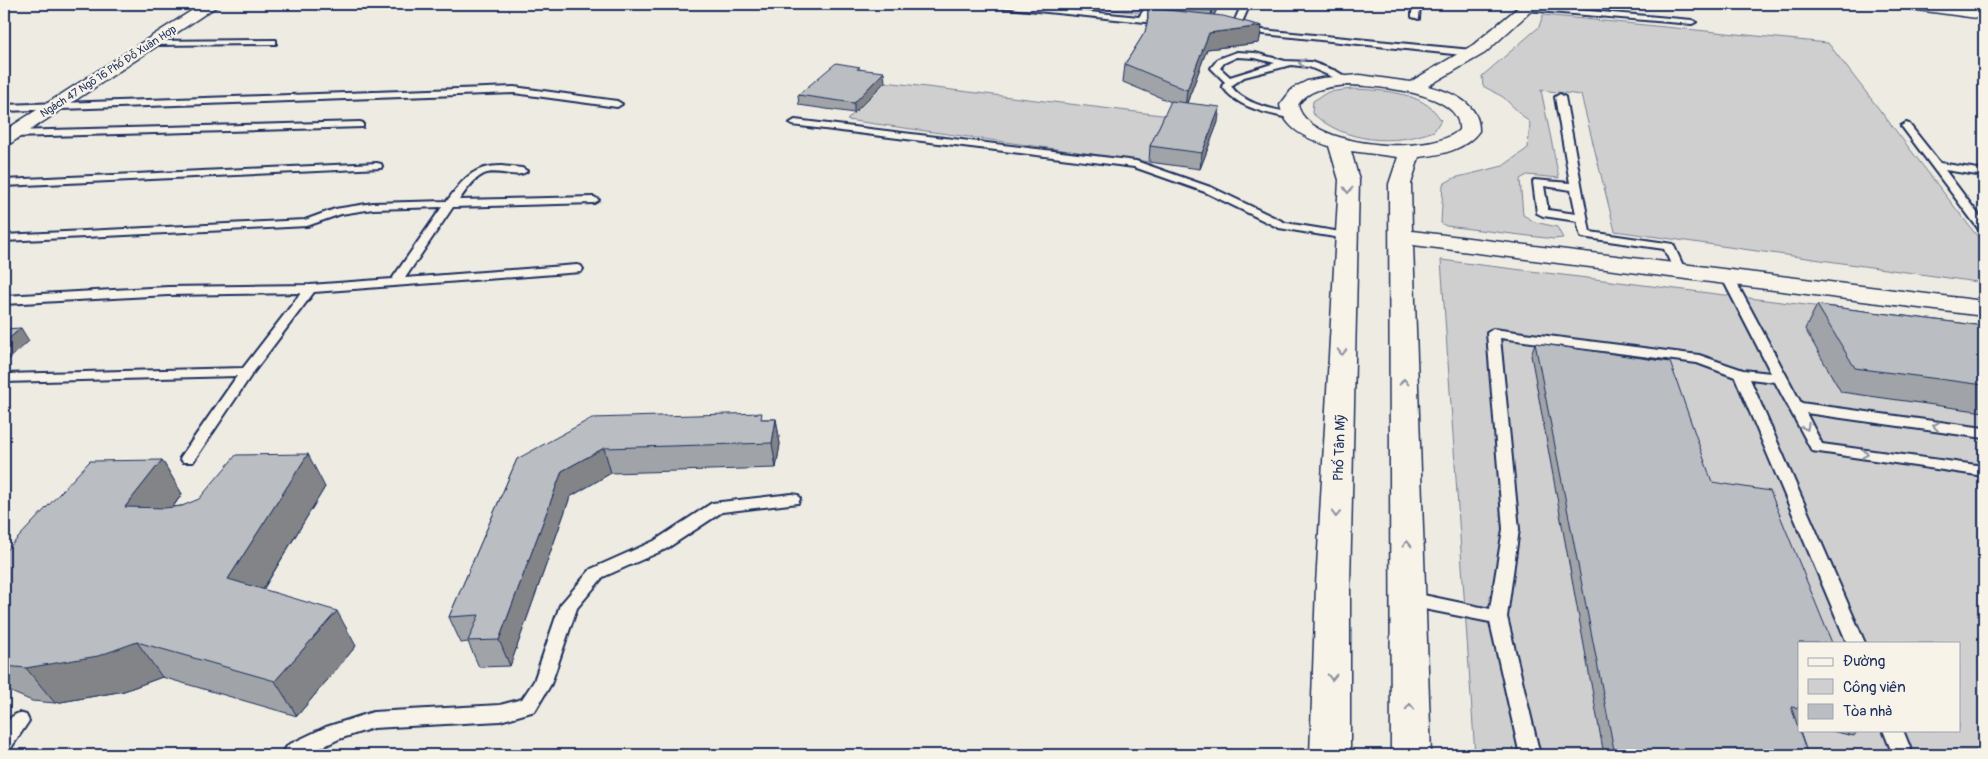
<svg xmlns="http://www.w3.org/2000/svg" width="1988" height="759" viewBox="0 0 1988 759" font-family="Pangolin,sans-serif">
  <rect width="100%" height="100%" fill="#eeebe2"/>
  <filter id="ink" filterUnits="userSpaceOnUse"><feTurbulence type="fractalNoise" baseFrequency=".02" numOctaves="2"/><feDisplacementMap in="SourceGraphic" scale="10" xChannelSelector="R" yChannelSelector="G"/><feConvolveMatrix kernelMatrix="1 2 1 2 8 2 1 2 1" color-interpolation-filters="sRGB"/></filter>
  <g filter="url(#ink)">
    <g fill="#cfcfcf" stroke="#757f96" fill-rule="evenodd">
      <polygon points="1059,4 1146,4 1140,13"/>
      <polygon points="1543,15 1828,43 1984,245 1984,283 1615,231 1581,95 1541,90 1559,178 1527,175 1520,179 1523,215 1535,222 1557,227 1563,238 1554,239 1446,226 1441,223 1443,184 1454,178 1503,166 1528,148 1530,123 1503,97 1483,86 1482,76 1539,27"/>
      <polygon points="885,82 1170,116 1149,162 847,120"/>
      <path d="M1352,89c26,1 59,2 79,19 4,3 7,8 10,12l-7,11c-40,15 -89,12 -122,-18l1,-12 15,-9z"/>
      <path d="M1441,260l543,67v428h-509zM1799,643h160v87h-160z"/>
    </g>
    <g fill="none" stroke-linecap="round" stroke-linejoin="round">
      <defs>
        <g id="service">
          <polygon points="985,4 1009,4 1139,17 1148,4 1156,4 1147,18 1165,20 1169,22 1165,24 989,6"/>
          <polygon points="1242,4 1250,4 1239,29 1232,31 1231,29"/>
          <polygon points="1412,4 1420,4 1419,19 1412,17"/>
          <polygon points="1508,4 1692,20 1696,22 1692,24 1526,10"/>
          <polygon points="1241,28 1472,50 1476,53 1472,56 1244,32 1241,32"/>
          <polygon points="276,40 276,44 273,44 152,45 148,43 152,41"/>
          <path d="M1237,52l18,1 30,8 26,1 25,9 15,9 -4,3 -38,-16 -18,-2 -47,12 -13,9c13,19 43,23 64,28l2,2 -5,3c-25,-6 -55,-11 -70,-33l3,-4 -14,-14 7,-9zM1237,57l18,1 20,5 -45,14 -10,-9 4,-5z"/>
          <polygon points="514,87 617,101 622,104 617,107 514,93 4,111 4,105"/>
          <path d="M1560,94l5,3 25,135 83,12 13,28 -2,3h-8l-12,-26 -83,-12 -4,-16 -34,-5 -6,-3 -4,-31 1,-2 36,3 -15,-86zM1544,186l27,4 5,24 -28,-4z"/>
          <polygon points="795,120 1136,161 1213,188 1286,223 1347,233 1353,236 1347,239 1279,228 1205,192 1134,167 792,125 790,123"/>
          <polygon points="360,122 363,123 363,127 12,137 7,134 12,131"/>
          <polygon points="1906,123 1909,124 1940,163 1984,170 1984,176 1945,170 1984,222 1984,232 1980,231 1903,128 1901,126"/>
          <polygon points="377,163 381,164 382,166 381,168 4,186 4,180"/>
          <path d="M501,166l21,2 5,3c-10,9 -30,-3 -43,3 -11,5 -19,18 -25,26l135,-3 5,3 -5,3 -141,4 -48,71 172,-13 4,1 2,3 -2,3 -267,20 -62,82 -59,88h-10l-3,-4 57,-82 -233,6v-8l239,-6 58,-75 -133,2 -164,9v-8l164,-9 142,-2 82,-6 50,-72 -69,2 -32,5 -34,12 -303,15v-6l301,-15 30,-11 38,-6 74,-2c16,-21 25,-35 54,-35z"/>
          <polygon points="1728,274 1734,278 1801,403 1984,428 1984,438 1806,413 1822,444 1984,466 1984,476 1812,451 1775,382 1750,379 1865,643 1847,643 1735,377 1697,363 1500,338 1519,529 1507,617 1540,755 1520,755 1490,622 1409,606 1403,604 1400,599 1403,594 1409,592 1490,609 1503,529 1487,333 1493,329 1699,355 1743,370 1771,373 1722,278"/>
          <polygon points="792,494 798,495 800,499 798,503 722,512 666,549 603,577 577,608 551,684 535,711 500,721 373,728 339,739 306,755 281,755 288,745 326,727 373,712 500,705 522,699 534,681 560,605 591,569 654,541 712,503"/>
          <path d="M19,713l7,2 3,6 -18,27 -7,2c0,-15 -2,-31 15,-37z"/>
          <polygon points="1883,730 1903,730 1913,755 1893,755"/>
        </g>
        <g id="minor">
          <polygon points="202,4 220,4 11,143 4,145 4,131"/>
          <path d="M1527,4l7,4 -3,3 -46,42 -57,33c23,6 52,17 51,45 -14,19 -38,24 -60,26l-8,27 1,47 572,70v15l-571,-71 18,510h-40l-2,-571 9,-27 -47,-6 8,29 -9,405v170h-40l6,-170 23,-405 -10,-34c-21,-7 -45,-17 -49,-41l13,-17 14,-7 15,-3 38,-3 50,7 63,-37 48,-40zM1347,85c27,1 116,6 112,45 -27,27 -152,18 -161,-25 11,-17 31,-18 49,-20z"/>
        </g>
        <polygon id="tertiary" points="1902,4 1942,4 1984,9 1984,19 1910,9 1905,7"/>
      </defs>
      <use href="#service" stroke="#1b2f5e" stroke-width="4"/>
      <use href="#minor" stroke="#1b2f5e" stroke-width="3"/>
      <use href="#tertiary" stroke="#1b2f5e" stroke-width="3"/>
      <use href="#service" fill="#f7f3e8" fill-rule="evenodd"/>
      <use href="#minor" fill="#f7f3e8" fill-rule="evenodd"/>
      <use href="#tertiary" fill="#f7f3e8" fill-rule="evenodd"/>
    </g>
    <g fill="#a0a3a7" stroke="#1b2f5e">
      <polygon points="1151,4 1220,4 1214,15 1262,26 1259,43 1207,49 1187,103 1218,122 1200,169 1149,162 1150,146 1171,102 1123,82 1125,64 1145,32 1147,26 1148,8 1151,9"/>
      <polygon points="860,69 885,82 854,113 799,105 798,95"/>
      <polygon points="1817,305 1984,326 1984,412 1841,392 1805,329"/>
      <polygon points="1535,343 1712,482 1799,643 1799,725 1797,724 1808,755 1604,755 1531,355"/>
      <polygon points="763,419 776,419 780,444 776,468 611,473 570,497 510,666 479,667 468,642 461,643 449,617 517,459"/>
      <polygon points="162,460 182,494 173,507 325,487 263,590 356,646 297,716 162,677 124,691 55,703 32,701 4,689 4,553"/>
      <polygon points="1827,730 1858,730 1854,736"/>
    </g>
    <g fill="#828488" stroke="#1b2f5e">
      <polygon points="1214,4 1220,4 1210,22 1212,9"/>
      <polygon points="1262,26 1259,43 1207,49 1185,108 1187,90 1209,33"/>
      <polygon points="884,72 885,82 854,113 854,103"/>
      <polygon points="1220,107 1218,122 1200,169 1202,153"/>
      <polygon points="21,328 29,341 4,364 4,343"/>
      <polygon points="776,419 780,444 776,468 772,443"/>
      <polygon points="604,448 611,473 570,497 510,666 499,640 562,471"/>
      <polygon points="308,454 325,487 248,614 228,579"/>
      <polygon points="162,460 182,494 147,541 125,507"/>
      <polygon points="337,611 356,646 297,716 275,681"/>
      <polygon points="137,642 162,677 124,691 55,703 26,668"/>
    </g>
    <g fill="#babdc2" stroke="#1b2f5e">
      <polygon points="1158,4 1214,4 1212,9"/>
      <polygon points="1148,8 1223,16 1262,26 1209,33 1187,90 1125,64 1145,32 1148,19"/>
      <polygon points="836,63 860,67 857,69 884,72 854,103 798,95"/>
      <polygon points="1171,101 1220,107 1202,153 1150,146"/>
      <polygon points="1817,305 1984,326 1984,385 1855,368"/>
      <polygon points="21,328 4,343 4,329"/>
      <polygon points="1535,343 1670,362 1712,482 1770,491 1832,643 1799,643 1799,708 1791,707 1808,755 1615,755"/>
      <polygon points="762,413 761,419 776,419 772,443 604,448 562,471 499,640 468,641 479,615 449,617 517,459 592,418"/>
      <polygon points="308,454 228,579 337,611 275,681 137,642 98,656 26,668 4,666 4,553 90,461 162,460 125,507 165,508 182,506 199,499 236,455"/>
    </g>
    <defs><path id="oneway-chevron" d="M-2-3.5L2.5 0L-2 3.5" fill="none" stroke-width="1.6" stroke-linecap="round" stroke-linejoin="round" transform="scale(1.25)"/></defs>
    <g stroke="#8991a3">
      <use href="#oneway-chevron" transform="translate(1302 63) rotate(-172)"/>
      <use href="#oneway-chevron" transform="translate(1348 190) rotate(92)"/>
      <use href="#oneway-chevron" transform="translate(1342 352) rotate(92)"/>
      <use href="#oneway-chevron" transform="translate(1404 382) rotate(-91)"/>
      <use href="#oneway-chevron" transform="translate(1936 426) rotate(-172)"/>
      <use href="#oneway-chevron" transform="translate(1806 427) rotate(62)"/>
      <use href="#oneway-chevron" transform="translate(1865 454) rotate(8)"/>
      <use href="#oneway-chevron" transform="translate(1336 514) rotate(92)"/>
      <use href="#oneway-chevron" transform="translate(1407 544) rotate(-91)"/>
      <use href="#oneway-chevron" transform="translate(1332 677) rotate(91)"/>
      <use href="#oneway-chevron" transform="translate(1410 707) rotate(-91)"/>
    </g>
  </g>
  <g text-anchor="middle" stroke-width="4.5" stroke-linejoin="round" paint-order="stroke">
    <g font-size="11" fill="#1b2f5e" stroke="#f7f3e8">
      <text transform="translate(108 71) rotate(-33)" y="4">Ngách 47 Ngõ 16 Phố Đỗ Xuân Hợp</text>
    </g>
    <g font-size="14" fill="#1b2f5e" stroke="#f7f3e8">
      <text transform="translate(1339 448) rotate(-88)" y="5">Phố Tân Mỹ</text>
    </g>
  </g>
  <rect width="1988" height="759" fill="none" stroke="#f7f3e8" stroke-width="20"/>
  <rect x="10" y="10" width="1968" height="739" fill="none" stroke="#1b2f5e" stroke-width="2" filter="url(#ink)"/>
  <rect x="1798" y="642" width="162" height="90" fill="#f7f3e8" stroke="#9fa5b1"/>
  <rect x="1808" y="658" width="25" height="8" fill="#f7f3e8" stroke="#9fa5b1"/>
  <text x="1843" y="666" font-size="15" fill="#1b2f5e">Đường</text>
  <rect x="1808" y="679" width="25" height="15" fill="#cfcfcf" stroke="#9fa5b1"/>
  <text x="1843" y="692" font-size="15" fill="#1b2f5e">Công viên</text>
  <rect x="1808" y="704" width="25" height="15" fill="#babdc2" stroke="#9fa5b1"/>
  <text x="1843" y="716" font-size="15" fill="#1b2f5e">Tòa nhà</text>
</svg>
